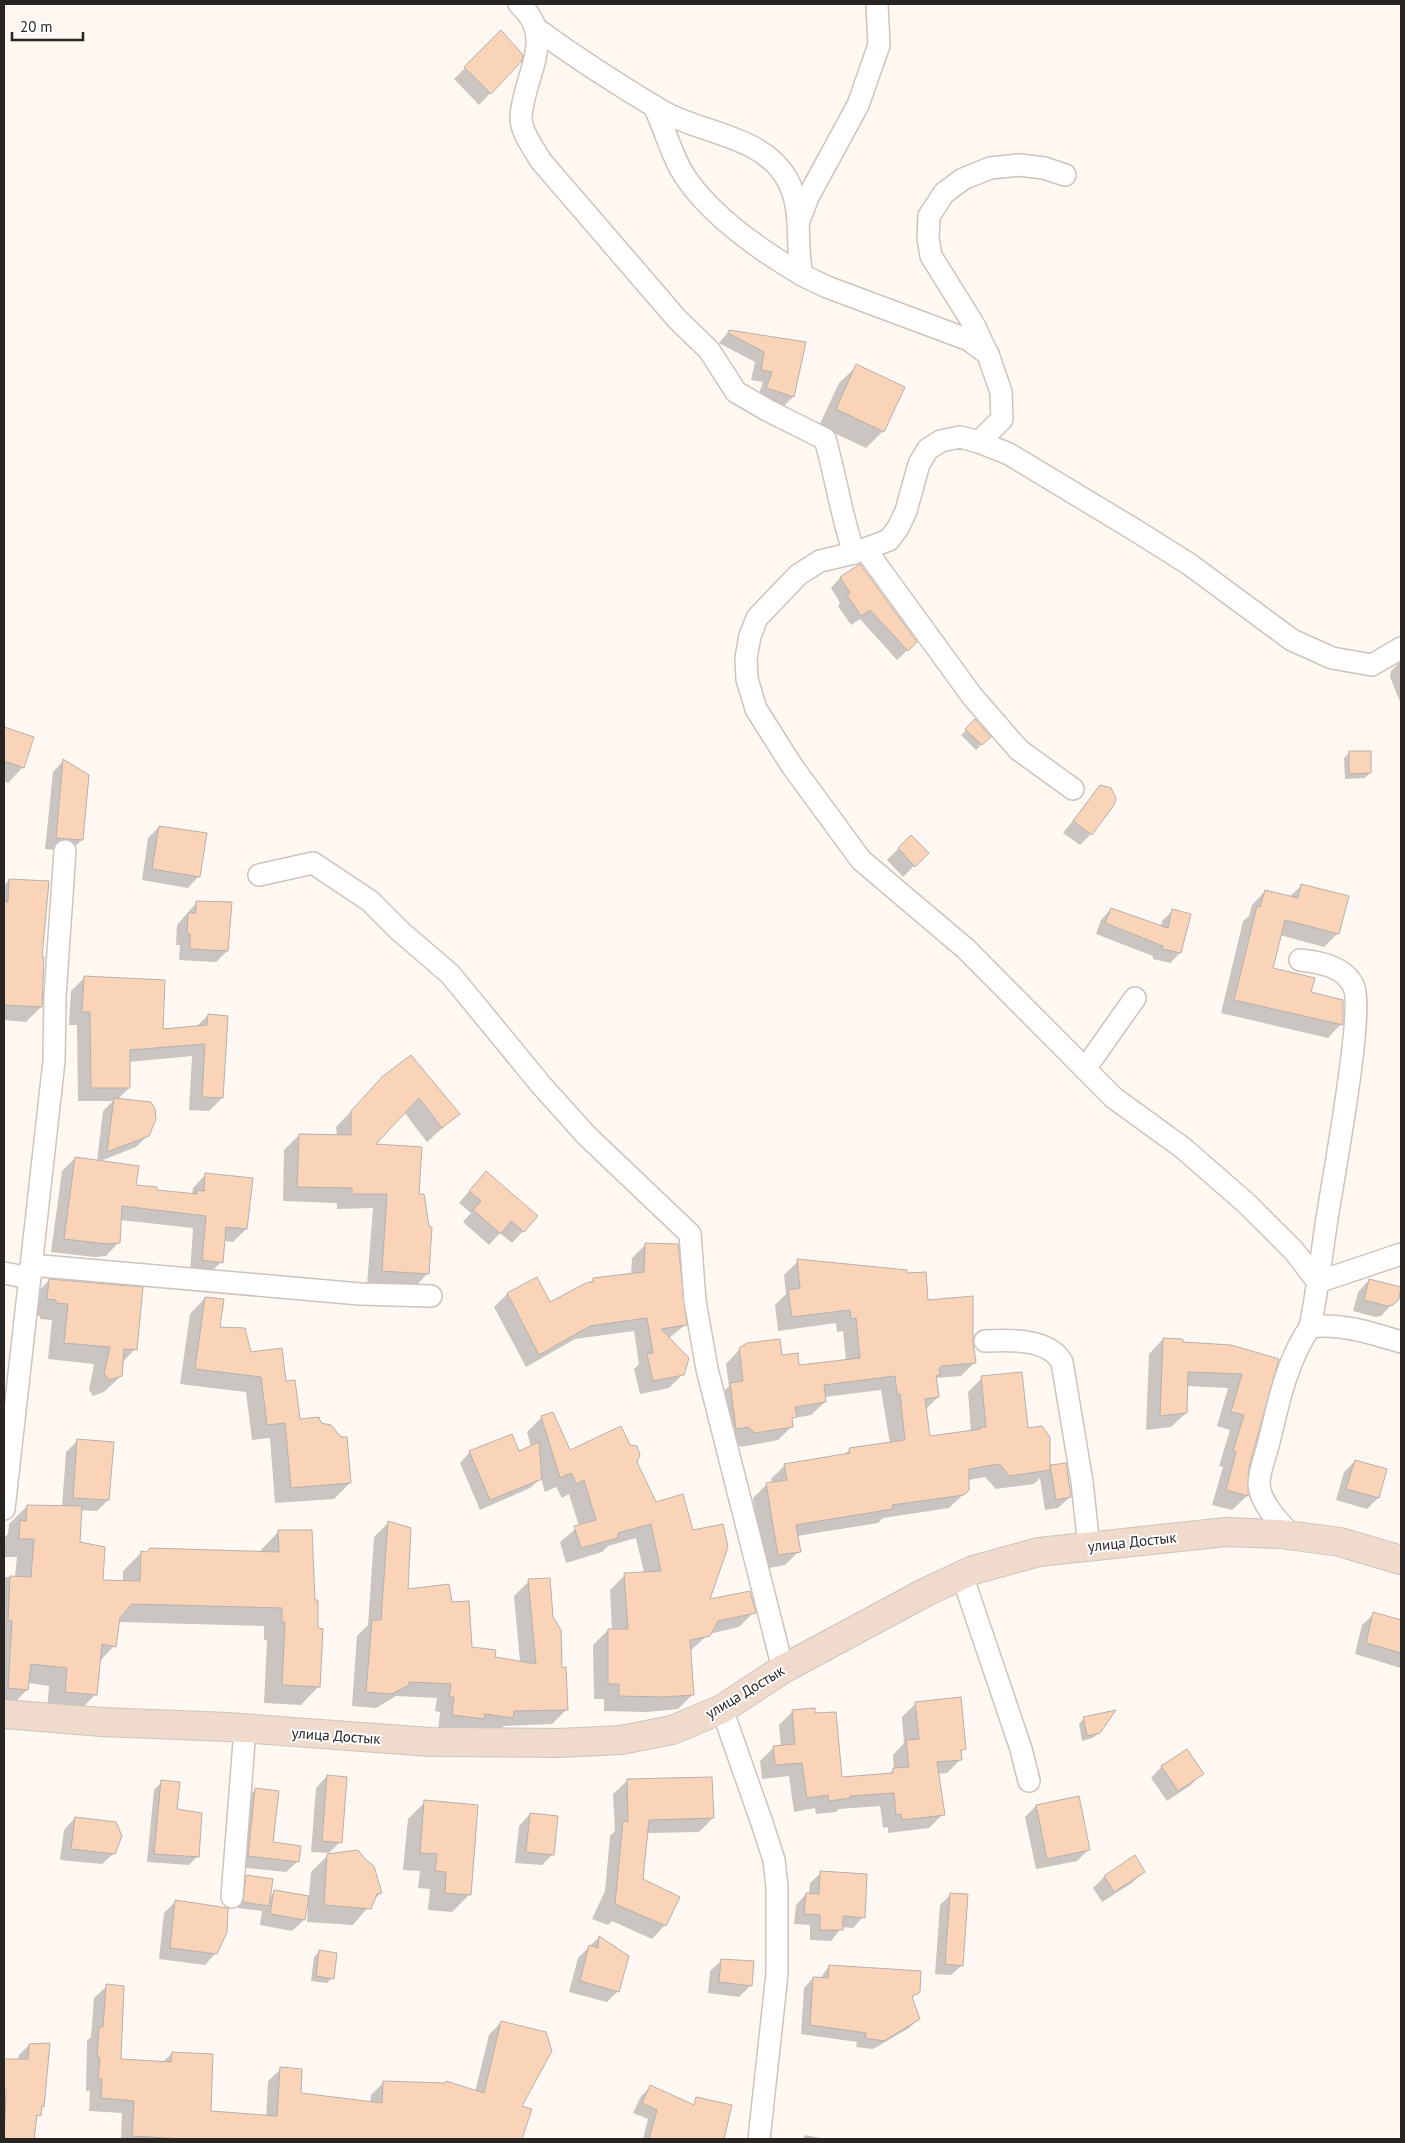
<svg xmlns="http://www.w3.org/2000/svg" width="1405" height="2143" viewBox="0 0 1405 2143" font-family="'PT Sans',sans-serif">
  <rect width="100%" height="100%" fill="#fef7f2"/>
  <g fill="#0003">
    <polygon points="501,32 520,62 479,105 454,79"/>
    <polygon points="729,331 805,343 793,397 783,407 757,398 763,382 751,380 755,362 719,343"/>
    <polygon points="857,366 883,431 866,448 819,426 839,383"/>
    <polygon points="860,566 916,642 897,660 860,619 851,625 838,606 840,603 831,588 840,578"/>
    <polygon points="1401,661 1401,704 1390,677 1391,671"/>
    <polygon points="975,721 989,737 976,750 961,735"/>
    <polygon points="4,728 33,738 23,767 8,783 4,781"/>
    <polygon points="1349,753 1370,773 1365,778 1345,779 1344,758"/>
    <polygon points="64,760 82,840 70,851 45,849 53,772"/>
    <polygon points="1100,787 1091,834 1080,845 1063,833"/>
    <polygon points="159,827 199,876 188,888 142,880 148,838"/>
    <polygon points="911,836 927,853 903,877 887,860"/>
    <polygon points="9,880 41,958 41,1007 26,1022 4,1020 4,886"/>
    <polygon points="1302,885 1338,933 1324,947 1280,935 1272,969 1310,993 1341,1024 1328,1038 1221,1013 1243,921 1249,916 1252,905 1265,891 1289,897"/>
    <polygon points="197,902 227,951 216,962 179,960 180,945 176,945 177,925"/>
    <polygon points="1111,909 1161,927 1162,921 1172,911 1180,953 1170,963 1153,959 1153,956 1096,934 1101,920"/>
    <polygon points="85,977 162,1030 196,1027 208,1015 222,1098 209,1111 189,1110 192,1056 129,1062 129,1088 117,1100 148,1135 136,1147 98,1162 135,1186 155,1191 192,1195 193,1188 206,1174 246,1229 233,1242 224,1241 221,1262 208,1275 190,1273 193,1228 120,1220 119,1242 106,1256 94,1257 51,1252 62,1171 75,1158 97,1161 103,1111 113,1101 78,1101 77,1025 69,1025 71,991"/>
    <polygon points="384,1077 458,1114 427,1142 404,1112 374,1145 418,1195 427,1274 413,1289 367,1285 373,1208 337,1209 337,1203 283,1201 284,1150 299,1135 337,1136 336,1127"/>
    <polygon points="486,1172 537,1216 512,1243 500,1233 489,1245 463,1222 471,1213 459,1203"/>
    <polygon points="646,1244 685,1325 668,1339 683,1374 669,1388 640,1394 634,1369 639,1364 634,1331 575,1339 526,1367 494,1307 507,1294 537,1278 550,1303 593,1280 631,1275 632,1258"/>
    <polygon points="798,1261 906,1274 927,1301 971,1342 975,1362 961,1376 935,1378 938,1397 925,1410 928,1438 971,1432 968,1392 982,1378 1027,1430 1048,1469 1051,1466 1070,1497 1058,1508 1045,1510 1040,1478 1034,1484 996,1489 985,1477 968,1480 968,1490 949,1508 883,1518 878,1523 797,1536 799,1551 785,1565 764,1569 753,1498 767,1484 772,1484 771,1479 785,1465 843,1456 850,1449 890,1444 881,1390 824,1397 825,1402 811,1415 794,1418 791,1421 792,1426 778,1440 741,1447 734,1441 717,1398 729,1386 726,1364 740,1349 781,1356 798,1367 846,1361 843,1331 837,1332 836,1323 778,1331 775,1305 786,1294 784,1275"/>
    <polygon points="49,1280 135,1349 122,1363 121,1376 104,1392 93,1396 89,1390 94,1364 48,1359 52,1320 40,1319 40,1316 31,1315 33,1297"/>
    <polygon points="1369,1280 1392,1304 1381,1316 1375,1317 1353,1311 1358,1292"/>
    <polygon points="205,1298 219,1328 285,1382 299,1420 350,1483 334,1499 275,1503 270,1438 252,1440 246,1392 180,1384 190,1314"/>
    <polygon points="1163,1339 1278,1360 1248,1467 1247,1496 1232,1510 1212,1505 1223,1467 1219,1466 1230,1430 1217,1426 1228,1388 1187,1386 1186,1413 1171,1427 1146,1430 1149,1354"/>
    <polygon points="542,1417 569,1452 636,1462 655,1503 708,1601 754,1612 739,1627 709,1634 690,1651 693,1694 678,1709 647,1712 604,1711 604,1699 594,1699 593,1645 608,1630 612,1630 610,1590 625,1575 644,1573 636,1538 608,1546 602,1552 566,1563 560,1542 579,1526 569,1494 562,1498 556,1487 545,1492 541,1478 530,1488 480,1510 460,1463 470,1452 518,1453 531,1447 527,1432"/>
    <polygon points="77,1441 108,1500 97,1511 80,1510 79,1543 101,1581 123,1582 123,1571 141,1553 261,1553 261,1550 279,1531 319,1686 301,1705 264,1703 267,1640 264,1640 264,1626 118,1622 114,1646 99,1662 96,1694 77,1713 47,1710 49,1686 28,1683 27,1690 9,1708 4,1708 4,1577 15,1577 17,1557 4,1557 4,1538 8,1534 9,1524 27,1506 62,1507 66,1452"/>
    <polygon points="1355,1461 1386,1470 1378,1498 1367,1509 1336,1500 1344,1472"/>
    <polygon points="389,1522 407,1591 451,1603 471,1648 494,1658 520,1662 514,1596 529,1581 552,1618 567,1709 552,1724 504,1726 497,1732 438,1730 440,1712 435,1711 437,1698 396,1696 376,1708 352,1706 357,1636 368,1625 374,1537"/>
    <polygon points="1374,1614 1401,1621 1401,1668 1355,1654 1362,1625"/>
    <polygon points="916,1703 964,1749 960,1753 961,1759 947,1773 938,1774 943,1814 929,1828 888,1833 888,1827 883,1828 880,1806 839,1809 836,1812 816,1814 815,1808 794,1812 789,1776 762,1779 760,1761 774,1747 781,1747 779,1725 793,1711 841,1779 888,1775 894,1769 893,1755 904,1743 902,1717"/>
    <polygon points="1084,1718 1099,1732 1093,1738 1082,1741 1079,1724"/>
    <polygon points="1162,1766 1202,1773 1191,1785 1167,1801 1151,1778"/>
    <polygon points="327,1776 340,1842 329,1853 311,1852 316,1788"/>
    <polygon points="627,1781 713,1818 699,1832 646,1833 641,1879 665,1925 652,1939 612,1921 608,1925 592,1919 605,1891 610,1836 615,1831 613,1794"/>
    <polygon points="162,1782 197,1857 189,1865 147,1862 154,1790"/>
    <polygon points="255,1790 272,1843 298,1861 286,1872 237,1867 244,1801"/>
    <polygon points="425,1802 469,1895 452,1912 428,1910 430,1889 418,1888 420,1871 403,1870 408,1819"/>
    <polygon points="1036,1806 1089,1849 1077,1861 1036,1869 1025,1817"/>
    <polygon points="530,1814 553,1854 542,1865 515,1863 519,1826"/>
    <polygon points="75,1818 114,1853 102,1864 60,1860 64,1830"/>
    <polygon points="328,1855 381,1892 353,1925 307,1922 308,1905 306,1905 304,1920 292,1931 260,1925 262,1911 238,1908 242,1882 247,1876 269,1897 275,1892 309,1897 311,1872"/>
    <polygon points="1134,1857 1144,1871 1132,1883 1102,1902 1093,1888 1104,1877"/>
    <polygon points="821,1873 863,1917 853,1928 842,1927 831,1941 810,1940 810,1925 794,1924 796,1905 806,1894 809,1894 810,1883"/>
    <polygon points="950,1895 962,1965 951,1975 935,1974 940,1905"/>
    <polygon points="176,1901 216,1953 205,1965 159,1959 164,1913"/>
    <polygon points="599,1937 618,1991 607,2002 569,1992 578,1958"/>
    <polygon points="319,1952 332,1978 327,1983 311,1981 314,1957"/>
    <polygon points="722,1960 751,1985 739,1997 708,1993 710,1971"/>
    <polygon points="829,1966 919,1991 911,1999 919,2019 909,2028 873,2049 856,2047 857,2042 801,2034 804,1988 813,1978 820,1979"/>
    <polygon points="107,1986 120,2060 162,2063 172,2053 210,2112 266,2117 268,2081 281,2069 300,2094 370,2103 371,2095 384,2082 475,2092 489,2035 501,2022 520,2106 521,2139 121,2139 122,2113 89,2111 90,2091 86,2091 87,2041 91,2037 94,1998"/>
    <polygon points="29,2045 43,2106 35,2120 33,2139 4,2139 4,2106 8,2107 19,2055"/>
    <polygon points="651,2087 676,2098 672,2139 643,2139 648,2119 633,2113 641,2096"/>
    <polygon points="806,2135 825,2139 802,2139"/>
  </g>
  <g fill="#fad4b9" stroke="#b8b0aa">
    <polygon points="501,30 523,55 521,62 491,94 464,67"/>
    <polygon points="729,330 806,342 794,397 766,388 772,372 761,370 764,352 728,333"/>
    <polygon points="856,364 905,387 884,432 836,409"/>
    <polygon points="860,564 917,642 908,651 870,610 861,616 847,595 850,593 840,577"/>
    <polygon points="975,719 991,737 982,745 965,729"/>
    <polygon points="4,727 34,737 24,768 4,761"/>
    <polygon points="1349,751 1371,751 1371,773 1349,774"/>
    <polygon points="63,759 89,775 83,840 56,838"/>
    <polygon points="1100,785 1111,788 1116,798 1114,805 1092,835 1073,821"/>
    <polygon points="159,826 207,833 200,877 152,869"/>
    <polygon points="911,835 929,853 915,867 898,848"/>
    <polygon points="9,879 49,881 42,957 44,957 42,1007 4,1005 4,901 8,902"/>
    <polygon points="1301,884 1349,896 1339,934 1285,920 1273,968 1315,978 1311,992 1343,1000 1343,1025 1234,1000 1257,906 1260,907 1265,890 1298,898"/>
    <polygon points="196,901 232,902 228,951 190,949 190,934 187,934 188,913 196,913"/>
    <polygon points="1111,908 1168,928 1172,909 1191,914 1181,953 1162,949 1163,946 1105,923"/>
    <polygon points="84,976 165,980 163,1029 207,1025 208,1014 228,1016 223,1098 202,1097 205,1044 130,1050 130,1088 91,1088 90,1012 82,1012"/>
    <polygon points="411,1055 460,1114 442,1128 419,1098 376,1144 422,1147 419,1194 424,1194 429,1226 432,1227 429,1274 382,1271 387,1194 352,1194 352,1188 297,1187 299,1134 351,1135 351,1111 383,1076"/>
    <polygon points="114,1098 151,1102 155,1109 156,1119 149,1136 107,1152"/>
    <polygon points="75,1157 139,1166 136,1185 157,1187 157,1190 197,1194 197,1190 204,1191 205,1173 253,1178 247,1229 226,1227 223,1263 202,1260 206,1216 122,1206 120,1243 108,1244 64,1239"/>
    <polygon points="486,1171 538,1216 524,1232 511,1221 501,1234 473,1210 481,1201 469,1191"/>
    <polygon points="645,1243 678,1244 687,1325 661,1329 689,1358 684,1375 653,1381 647,1354 653,1353 647,1318 590,1326 539,1355 507,1293 537,1277 550,1302 586,1283 593,1282 593,1278 644,1272"/>
    <polygon points="797,1259 907,1270 907,1273 926,1272 928,1300 973,1296 973,1342 976,1363 941,1366 939,1368 940,1375 936,1376 939,1397 925,1399 930,1436 981,1429 980,1427 986,1427 981,1376 1022,1372 1028,1428 1042,1426 1050,1437 1050,1470 1010,1476 999,1464 969,1469 969,1490 964,1495 892,1505 893,1509 796,1525 801,1552 778,1555 766,1483 787,1480 784,1464 850,1453 849,1448 905,1440 900,1394 897,1394 895,1376 824,1385 826,1402 795,1407 797,1417 792,1418 793,1427 755,1433 748,1427 736,1429 730,1383 743,1381 739,1348 747,1343 780,1339 782,1355 798,1353 799,1365 860,1358 856,1318 851,1319 850,1310 792,1317 788,1290 800,1288"/>
    <polygon points="49,1279 143,1287 137,1350 124,1349 122,1376 109,1380 104,1373 110,1347 64,1343 68,1304 56,1303 56,1300 47,1299"/>
    <polygon points="1369,1279 1401,1287 1399,1299 1393,1305 1387,1306 1364,1300"/>
    <polygon points="205,1297 224,1299 220,1327 245,1328 251,1352 282,1348 286,1381 295,1380 300,1419 319,1417 321,1423 331,1425 341,1437 347,1437 351,1483 291,1488 285,1423 267,1425 261,1377 195,1369"/>
    <polygon points="1163,1338 1183,1339 1183,1342 1231,1345 1279,1359 1249,1467 1248,1496 1226,1490 1236,1452 1233,1451 1244,1415 1231,1412 1242,1374 1188,1372 1187,1413 1160,1416"/>
    <polygon points="553,1412 570,1450 621,1426 630,1445 637,1446 640,1455 637,1462 656,1502 683,1494 693,1530 723,1524 728,1547 710,1599 750,1591 756,1613 718,1621 710,1636 690,1640 694,1695 663,1697 619,1696 619,1684 608,1684 608,1629 628,1629 624,1573 661,1571 651,1524 618,1533 618,1538 581,1548 574,1526 596,1520 584,1480 577,1484 571,1473 560,1478 541,1416"/>
    <polygon points="512,1434 519,1451 539,1442 542,1479 490,1500 469,1451"/>
    <polygon points="77,1439 114,1442 109,1500 73,1498"/>
    <polygon points="1355,1460 1387,1469 1379,1498 1346,1489"/>
    <polygon points="1066,1463 1071,1497 1056,1500 1050,1465"/>
    <polygon points="27,1505 82,1506 80,1542 105,1547 103,1580 140,1581 141,1551 147,1552 150,1548 279,1552 278,1530 312,1530 315,1600 318,1600 318,1628 323,1629 320,1687 282,1685 285,1622 282,1622 282,1608 132,1604 120,1618 116,1647 102,1644 97,1695 65,1692 67,1668 31,1664 28,1690 8,1688 12,1621 8,1620 10,1576 31,1577 34,1539 19,1539 20,1520 26,1521"/>
    <polygon points="388,1521 411,1528 408,1589 449,1584 452,1602 469,1601 472,1647 496,1650 495,1657 536,1664 528,1579 550,1578 553,1617 561,1630 562,1668 566,1667 568,1710 514,1711 513,1718 485,1714 484,1719 452,1715 454,1697 449,1697 451,1684 409,1682 409,1685 392,1694 366,1692 372,1620 381,1620"/>
    <polygon points="1373,1612 1401,1620 1401,1653 1366,1643"/>
    <polygon points="961,1697 966,1749 961,1750 962,1760 937,1762 945,1815 902,1820 901,1814 896,1815 894,1793 850,1796 851,1798 829,1801 828,1795 807,1798 802,1763 775,1765 773,1746 795,1744 792,1710 815,1708 815,1713 836,1712 842,1777 893,1773 893,1768 909,1767 906,1740 919,1739 915,1702"/>
    <polygon points="1116,1710 1100,1733 1087,1736 1083,1717"/>
    <polygon points="1187,1749 1204,1774 1178,1791 1161,1766"/>
    <polygon points="327,1775 347,1777 342,1843 322,1841"/>
    <polygon points="712,1777 714,1818 649,1820 643,1879 680,1897 666,1926 615,1904 623,1821 628,1822 627,1779"/>
    <polygon points="161,1780 180,1782 177,1809 202,1813 199,1857 154,1854"/>
    <polygon points="255,1788 279,1791 273,1842 301,1846 299,1862 248,1856"/>
    <polygon points="1079,1796 1090,1850 1047,1859 1036,1805"/>
    <polygon points="424,1800 478,1805 471,1895 445,1893 446,1872 435,1871 437,1854 420,1853"/>
    <polygon points="530,1813 558,1816 554,1855 526,1852"/>
    <polygon points="75,1817 116,1822 122,1836 115,1854 71,1849"/>
    <polygon points="358,1850 365,1859 374,1866 382,1893 377,1894 371,1909 324,1905 327,1854"/>
    <polygon points="1135,1855 1145,1872 1114,1892 1104,1876"/>
    <polygon points="820,1871 867,1874 865,1918 843,1916 843,1930 820,1930 820,1915 804,1914 806,1893 819,1894"/>
    <polygon points="246,1875 273,1879 269,1906 243,1902"/>
    <polygon points="274,1890 309,1896 305,1920 270,1914"/>
    <polygon points="950,1893 968,1894 963,1966 945,1964"/>
    <polygon points="175,1900 228,1908 227,1932 217,1954 170,1948"/>
    <polygon points="599,1936 629,1956 619,1992 580,1981 589,1945 598,1948"/>
    <polygon points="319,1950 337,1953 334,1979 316,1976"/>
    <polygon points="721,1959 754,1961 752,1986 719,1982"/>
    <polygon points="829,1965 921,1971 920,1992 912,1997 920,2019 884,2041 865,2038 866,2033 810,2025 813,1977 828,1978"/>
    <polygon points="106,1984 124,1986 121,2059 171,2062 172,2052 213,2054 211,2111 277,2116 280,2067 302,2069 301,2093 382,2103 383,2081 445,2083 446,2081 484,2093 501,2021 546,2032 552,2051 522,2106 532,2109 522,2139 185,2139 132,2136 134,2101 101,2098 102,2079 98,2079 100,2058 97,2057 99,2027 103,2027"/>
    <polygon points="50,2043 44,2107 42,2106 41,2116 37,2115 34,2139 4,2139 6,2090 4,2090 4,2059 28,2059 29,2044"/>
    <polygon points="650,2085 694,2105 696,2097 732,2105 724,2139 649,2139 657,2110 642,2103"/>
  </g>
  <g fill="none" stroke-linecap="round" stroke-linejoin="round">
    <defs>
      <g id="minor">
        <path d="M519,4c38,33 5,71 2,112 -1,15 13,33 20,45l136,158 32,31 27,42 31,18 58,29c11,38 16,76 29,114"/>
        <path d="M538,30c40,29 82,56 124,81 40,23 100,24 125,68 17,30 8,64 15,96l25,12 142,53 19,14 13,38 1,27 -23,23"/>
        <path d="M654,106c9,19 17,46 27,64 25,43 79,80 121,105"/>
        <polyline points="799,221 808,197 858,105 879,45 877,4"/>
        <polyline points="986,351 974,325 931,256 928,238 929,216 944,193 963,179 990,168 1019,165 1044,168 1065,175"/>
        <polyline points="865,549 972,696 1019,750 1073,789"/>
        <polyline points="1401,648 1372,665 1332,658 1292,640 1189,564 1135,530 1009,454 979,442 960,437 941,441 928,449 919,464 906,511 898,528 889,540 854,553 820,561 798,575 757,618 750,636 746,658 747,679 756,709 792,766 861,860 966,949 1114,1098 1183,1148 1247,1204 1294,1251 1318,1282 1401,1254"/>
        <polyline points="259,875 313,863 370,901 401,932 450,974 542,1086 586,1135 690,1234 695,1301 707,1369 783,1669"/>
        <path d="M1300,960c19,2 43,6 53,25 13,23 -22,204 -27,240 -5,34 -9,68 -16,102"/>
        <polyline points="1085,1069 1135,998"/>
        <polyline points="31,1265 360,1294 431,1296"/>
        <polyline points="4,1273 30,1278"/>
        <path d="M985,1341c25,-1 63,-3 77,21l20,120 7,65"/>
        <polyline points="4,1509 54,1061 55,996 65,851"/>
        <path d="M1291,1535c-12,-13 -31,-32 -32,-51 0,-12 6,-27 9,-38 10,-41 18,-84 42,-119 32,-4 61,6 91,15"/>
        <polyline points="962,1575 1021,1749 1029,1781"/>
        <polyline points="722,1709 762,1823 774,1860 777,1887 777,1974 759,2139"/>
        <polyline points="232,1897 245,1729"/>
      </g>
      <polyline id="secondary" points="4,1714 102,1722 228,1727 430,1742 559,1743 621,1740 672,1730 722,1709 783,1669 926,1592 973,1570 1039,1552 1226,1532 1280,1534 1340,1542 1401,1560"/>
    </defs>
    <use href="#minor" stroke="#cdc4be" stroke-width="24"/>
    <use href="#secondary" stroke="#cdc4be" stroke-width="30"/>
    <use href="#minor" stroke="#fff" stroke-width="21"/>
    <use href="#secondary" stroke="#f0dacc" stroke-width="28"/>
  </g>
  <g text-anchor="middle" stroke-width="4" stroke-linejoin="round" paint-order="stroke">
    <g font-size="15" fill="#292523" stroke="#fff">
      <text transform="translate(1132 1542) rotate(-6)" y="5">улица Достык</text>
      <text transform="translate(745 1692) rotate(-31)" y="5">улица Достык</text>
      <text transform="translate(336 1736) rotate(4)" y="5">улица Достык</text>
    </g>
  </g>
  <rect width="1405" height="2143" fill="none" stroke="#292523" stroke-width="10"/>
  <path d="M12 32v8h71v-8" fill="none" stroke="#292523" stroke-width="2.5"/>
  <text x="20" y="32" font-size="15" fill="#292523" stroke="#ffffff" stroke-width="4" paint-order="stroke">20 m</text>
</svg>
